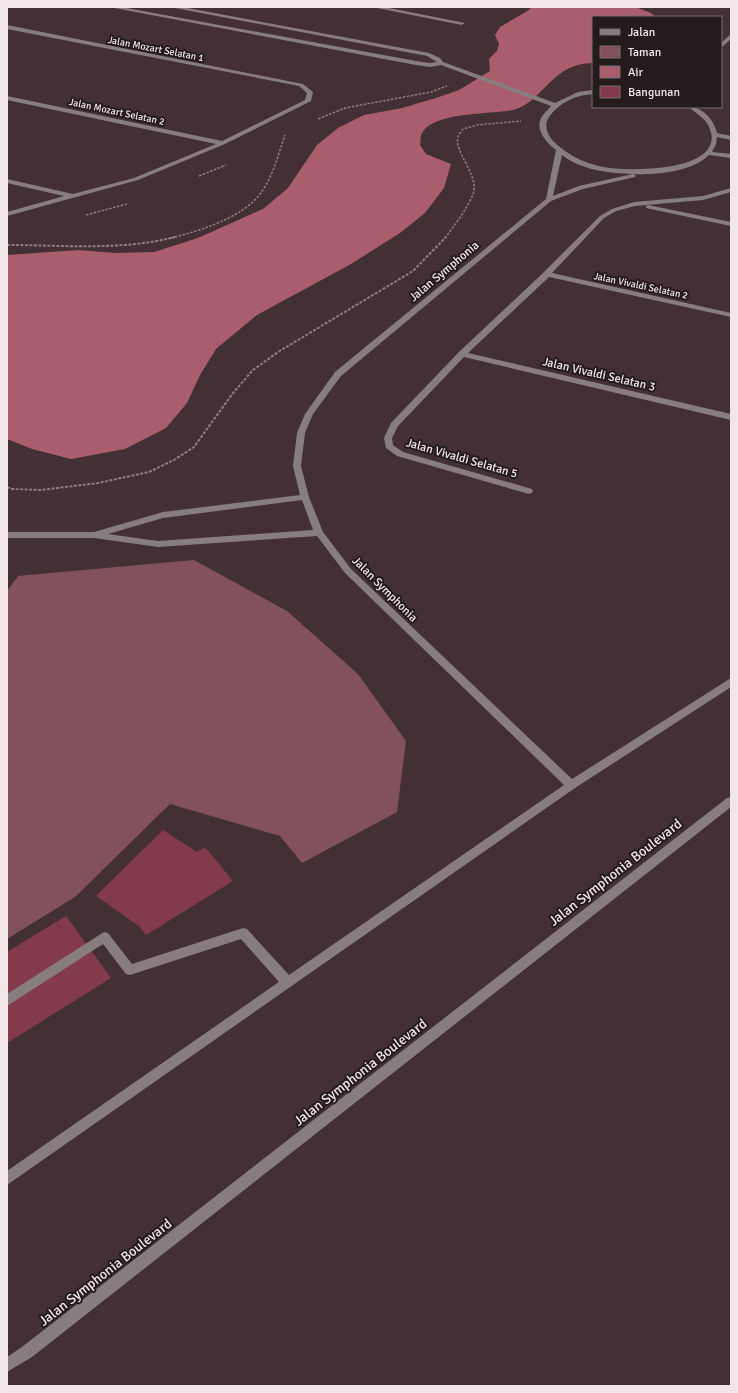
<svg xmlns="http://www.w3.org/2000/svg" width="738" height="1393" viewBox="0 0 738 1393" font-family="Signika,sans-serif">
  <rect width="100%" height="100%" fill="#433034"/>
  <polygon fill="#82515b" points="194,560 287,611 358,674 406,741 397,812 302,863 280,836 170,804 75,897 7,939 7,591 18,576"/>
  <path fill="#a95d6d" d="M531,7h104l16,6 4,4h-62v46c-42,0 -49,39 -80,47 -22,5 -84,1 -92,26 -1,2 0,6 -1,9l6,9 25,10 -7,24 -19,25 -25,20 -49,31 -94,51 -41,34 -16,26 -13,28 -21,25 -41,21 -54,10 -39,-10 -25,-10v-184l72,-5 36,3 39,-1 44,-14 65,-29 25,-21 29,-43 21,-17 26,-13 38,-7 34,-10 23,-8 31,-19 -1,-12 8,-8 2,-7 -4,-9 5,-8 29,-17z"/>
  <g fill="#833b4c">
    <polygon points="163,830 197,852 205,847 233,881 146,935 139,926 96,896"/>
    <polygon points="66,916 111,978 7,1043 7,952"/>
  </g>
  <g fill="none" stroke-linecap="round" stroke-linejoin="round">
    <g stroke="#8f7e81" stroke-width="1.5" stroke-dasharray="2.5 1.5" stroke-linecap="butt">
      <polyline points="318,119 345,108 431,92 447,86"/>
      <polyline points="199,176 226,165"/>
      <polyline points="86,215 127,204"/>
      <path d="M171,238c28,-7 71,-20 89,-44 13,-17 18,-39 25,-59"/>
      <path d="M445,238c7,-9 28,-37 29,-48 2,-18 -20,-39 -16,-53 1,-3 4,-6 5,-8l14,-4 44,-4"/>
    </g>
    <g stroke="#8f7e81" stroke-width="2" stroke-dasharray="3 1.5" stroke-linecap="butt">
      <path d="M7,245c55,0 114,6 168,-8"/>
      <polyline points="7,487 12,489 41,490 98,483 149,472 174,460 194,447 233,393 253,370 278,352 413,271 446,237"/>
    </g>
    <g fill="#877d7e" fill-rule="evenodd">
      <path d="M109,7h12l295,54 14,2 7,-1 -10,-6 -257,-49h12l247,46 11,5 3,4 112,41 23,-11 15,-2v4c-18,1 -34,9 -44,23 -6,8 -1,19 5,25 13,12 27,20 45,24 25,7 137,7 108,-43 -5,-7 -12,-10 -18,-16 14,0 25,13 28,26l14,3v4l-14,-3 -1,7 -4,8 19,2v4l-22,-3c-18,17 -52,20 -75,19l2,2 -1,1 -52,12 -32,12 -210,175 -28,38 -8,19 -4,33 8,31 14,35 28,37 221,210 159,-101v9l-156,101 -568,397v-14l272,-189 -38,-43 -111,36 -4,-1 -23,-30 -96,62v-12l97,-62 4,1 24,31 111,-36 4,1 42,46 275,-190 -219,-212 -28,-37 -159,11 -64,-9h-87v-6h87l69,-20 137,-17 -7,-29 4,-33 8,-19 30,-42 211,-173 10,-49c-9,-7 -21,-19 -15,-32 2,-4 7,-8 10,-12l-110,-41 -11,2 -14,-2zM562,155c19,15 46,18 71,19l-54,12 -26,10zM302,500l11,30 -155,11 -50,-7 55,-16z"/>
      <polygon points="372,7 384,7 465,23 462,25"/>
      <polygon points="7,25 303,84 313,92 311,101 225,144 138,180 7,216 7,212 64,196 7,183 7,179 73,194 134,178 216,144 7,100 7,96 222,141 305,100 307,93 299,86 7,29"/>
      <polygon points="731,34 731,39 721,48 721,43"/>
      <polygon points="731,188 731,192 703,200 635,206 616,211 604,218 552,273 731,313 731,317 549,277 468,353 731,414 731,420 464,357 398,426 392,438 393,445 403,452 532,489 533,491 532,493 529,494 397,456 386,448 384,438 391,423 459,352 544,272 600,216 612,209 634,202 703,196"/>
      <polygon points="648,205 731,222 731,226 646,208 646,206"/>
      <polygon points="731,797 731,807 32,1357 7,1372 7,1357 22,1347 727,798"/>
    </g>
  </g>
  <g text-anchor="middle" stroke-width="4" stroke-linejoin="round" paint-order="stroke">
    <g font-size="10" fill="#f3e6e8" stroke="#241b1d">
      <text transform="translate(156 48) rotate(11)" y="4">Jalan Mozart Selatan 1</text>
      <text transform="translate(117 111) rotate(12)" y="4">Jalan Mozart Selatan 2</text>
      <text transform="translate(641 285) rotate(12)" y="4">Jalan Vivaldi Selatan 2</text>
    </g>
    <g font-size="12" fill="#f3e6e8" stroke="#241b1d">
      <text transform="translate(444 271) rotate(-40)" y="4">Jalan Symphonia</text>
      <text transform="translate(599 374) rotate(13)" y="4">Jalan Vivaldi Selatan 3</text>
      <text transform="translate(462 458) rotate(16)" y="4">Jalan Vivaldi Selatan 5</text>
      <text transform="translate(385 589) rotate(45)" y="4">Jalan Symphonia</text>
    </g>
    <g font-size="14" fill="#f3e6e8" stroke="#241b1d">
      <text transform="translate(615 872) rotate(-38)" y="5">Jalan Symphonia Boulevard</text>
      <text transform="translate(360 1072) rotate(-38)" y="5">Jalan Symphonia Boulevard</text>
      <text transform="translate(105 1272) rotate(-38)" y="5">Jalan Symphonia Boulevard</text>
    </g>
  </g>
  <rect width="738" height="1393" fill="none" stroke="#f3e6e8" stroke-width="16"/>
  <rect x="592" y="16" width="130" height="92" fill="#241b1d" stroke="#776c6e"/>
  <rect x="600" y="29" width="20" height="6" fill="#877d7e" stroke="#776c6e"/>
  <text x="628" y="36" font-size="12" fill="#f3e6e8">Jalan</text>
  <rect x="600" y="46" width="20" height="12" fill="#82515b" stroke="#776c6e"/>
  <text x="628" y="56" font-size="12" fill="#f3e6e8">Taman</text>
  <rect x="600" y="66" width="20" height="12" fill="#a95d6d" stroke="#776c6e"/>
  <text x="628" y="76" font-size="12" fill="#f3e6e8">Air</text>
  <rect x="600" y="86" width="20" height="12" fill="#833b4c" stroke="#776c6e"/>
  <text x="628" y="96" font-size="12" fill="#f3e6e8">Bangunan</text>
</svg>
